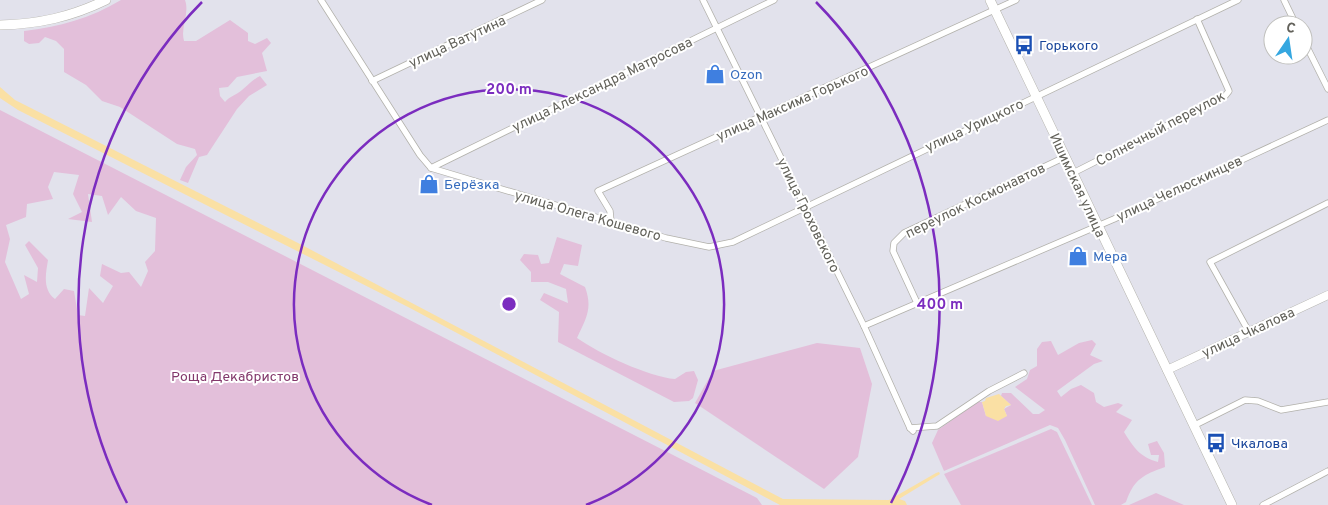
<svg xmlns="http://www.w3.org/2000/svg" width="1328" height="505" viewBox="0 0 1328 505" font-family="Overpass,sans-serif">
  <rect width="100%" height="100%" fill="#e2e2ec"/>
  <g fill="#e3bfda" fill-rule="evenodd">
    <path d="M121,0h64c5,14 -5,27 -1,41h12l34,-21 18,13v8l7,3 12,-6 4,5 -9,10 5,18 -30,6 -9,10 -9,1 1,8 5,6c5,-6 11,-7 17,-12 6,-5 10,-10 18,-14l7,9 -18,11 -12,13 -30,46 -8,2 -11,26 -8,-3 6,-13 11,-12 -2,-6 -18,-5 -57,-37 -18,-6 -16,-16 -22,-13v-23l-8,-8 -11,-4 -6,6 -10,1 -5,-3v-10c35,-4 67,-13 97,-31z"/>
    <path d="M0,110l757,388 5,7h-762zM54,172l25,3 -6,19 9,18 -14,7 24,3 -4,-28 14,2 6,19 13,-18 15,14 20,7 -1,33 -10,11 3,9 -7,16 -12,-15 -8,1 -19,-9 -2,12 13,10 -10,17 -14,-15 -4,28 -7,-1 -4,-24 -10,-2 -9,10c-13,-10 -9,-26 -7,-39l-19,-19 -4,4 13,23 -1,14 -13,-7 5,19 -8,5 -16,-37 5,-23 -4,-14 20,-8 1,-13 26,-5 -5,-12z"/>
    <path d="M557,237l25,8 -4,21 -14,-2 -4,10 25,13c8,22 1,31 -8,51 23,16 72,39 98,41l11,-7 8,-1 4,9 -5,18 -4,3 -15,1 -116,-60 1,-30 -19,-12 4,-7 24,10 -2,-14 -18,-7h-17v-10l-11,-12 4,-6 14,1 3,9 8,-1z"/>
    <path d="M1092,340l4,4 -6,11 13,6 -9,3 -37,27 4,6 10,-8 10,-4 13,8 2,9 8,5 14,-4 5,2 -7,7 16,8 -8,12c10,16 16,25 34,30l1,-7h-8l-3,-11 9,-3 7,12 1,14c-22,8 -31,12 -39,35l-5,3h-26l-30,-65 -7,-12 -8,-3 -106,46 -12,-28 6,-13 39,-28h5l4,14h21l-3,-7 7,-4 -10,-9 1,-3h9l22,21h6l6,-4 -30,-23 12,-8 3,-9 7,-4v-17l5,-7 9,-1 7,14 21,-12z"/>
    <polygon points="817,343 860,348 872,384 858,457 824,489 695,403 713,371"/>
    <polygon points="1051,429 1057,432 1092,505 961,505 944,474"/>
    <polygon points="1156,493 1184,505 1129,505"/>
  </g>
  <g fill="#fae0a4">
    <polygon points="0,87 15,100 300,244 783,499 889,500 936,473 939,472 940,474 899,499 905,501 907,505 780,505 410,308 18,110 0,98"/>
    <polygon points="999,394 1011,405 1006,406 1004,409 1007,416 998,421 986,416 982,402 985,401 986,398"/>
  </g>
  <g fill="none" stroke-linecap="round" stroke-linejoin="round">
    <defs>
      <g id="minor">
        <polyline points="321,0 420,155 431,168 666,238 709,247 733,242 1238,0"/>
        <polyline points="703,0 864,326 910,428 913,431"/>
        <polyline points="1284,0 1296,25"/>
        <polyline points="1303,39 1328,89"/>
        <polyline points="372,81 542,0"/>
        <polyline points="431,168 774,0"/>
        <polyline points="1073,173 1225,96 1229,91 1197,19"/>
        <polyline points="611,222 610,211 598,191 1016,0"/>
        <polyline points="918,305 893,251 894,243 904,233 1065,157"/>
        <polyline points="864,326 1114,219 1328,120"/>
        <polyline points="1249,332 1210,262 1328,203"/>
        <polyline points="1195,425 1245,400 1258,401 1281,410 1328,402"/>
        <polyline points="910,428 937,426 989,391 1024,373"/>
        <polyline points="1263,505 1328,471"/>
      </g>
      <polyline id="tertiary" points="1167,370 1328,295"/>
      <g id="secondary">
        <polyline points="990,0 1232,505"/>
        <path d="M0,25c39,-1 71,-8 106,-25"/>
      </g>
    </defs>
    <use href="#minor" stroke="#b2b1ab" stroke-width="7"/>
    <use href="#tertiary" stroke="#b2b1ab" stroke-width="9"/>
    <use href="#secondary" stroke="#b5b4ad" stroke-width="10"/>
    <use href="#minor" stroke="#fff" stroke-width="5.5"/>
    <use href="#tertiary" stroke="#fff" stroke-width="8"/>
    <use href="#secondary" stroke="#fff" stroke-width="9"/>
  </g>
  <g fill="none" stroke="#7b2cbf" stroke-width="2.5">
    <path d="M432 505A215 215 0 1 1 586 505"/>
    <path d="M127 503A431 431 0 0 1 202 2M816 2A431 431 0 0 1 891 503"/>
  </g>
  <defs>
    <symbol id="bus-bare" viewBox="-9 -9 18 18"><path d="M-5-6H5V4H4V6H2V4H-2V6H-4V4H-5ZM-3.5-4V0h7V-4ZM-3.5 1.2v1.5H-2V1.2ZM2 1.2v1.5H3.5V1.2Z" fill="#1a4fb4" stroke="#fff" stroke-width="2.5" paint-order="stroke"/></symbol>
    <symbol id="shop-bare" viewBox="-9 -9 18 18"><path d="M-5-2.5h2.3a2.7 3.5 0 0 1 5.4 0H5L5.5 6h-11ZM-1.5-2.5h3a1.5 2.3 0 0 0-3 0Z" fill="#3f7fe0" stroke="#fff" stroke-width="2.5" paint-order="stroke"/></symbol>
  </defs>
  <g fill-rule="evenodd">
    <use href="#bus-bare" x="1010" y="31" width="28" height="28"/>
    <use href="#shop-bare" x="701" y="60" width="28" height="28"/>
    <use href="#shop-bare" x="415" y="170" width="28" height="28"/>
    <use href="#shop-bare" x="1064" y="242" width="28" height="28"/>
    <use href="#bus-bare" x="1202" y="429" width="28" height="28"/>
  </g>
  <g text-anchor="middle" stroke-width="4" stroke-linejoin="round" paint-order="stroke">
    <g font-size="14" fill="#62615a" stroke="#fff">
      <text transform="translate(457 41) rotate(-25)" y="5">улица Ватутина</text>
      <text transform="translate(602 84) rotate(-26)" y="5">улица Александра Матросова</text>
      <text transform="translate(792 103) rotate(-24)" y="5">улица Максима Горького</text>
      <text transform="translate(974 125) rotate(-25)" y="5">улица Урицкого</text>
      <text transform="translate(1160 128) rotate(-28)" y="5">Солнечный переулок</text>
      <text transform="translate(1078 185) rotate(65)" y="5">Ишимская улица</text>
      <text transform="translate(1179 188) rotate(-25)" y="5">улица Челюскинцев</text>
      <text transform="translate(975 200) rotate(-26)" y="5">переулок Космонавтов</text>
      <text transform="translate(588 215) rotate(16)" y="5">улица Олега Кошевого</text>
      <text transform="translate(809 215) rotate(64)" y="5">улица Гроховского</text>
      <text transform="translate(1248 332) rotate(-25)" y="5">улица Чкалова</text>
    </g>
    <g font-size="14" fill="#164399" stroke="#fff" text-anchor="start">
      <text x="1039" y="50">Горького</text>
      <text x="1231" y="448">Чкалова</text>
    </g>
    <g font-size="14" fill="#366cbe" stroke="#fff" text-anchor="start">
      <text x="730" y="79">Ozon</text>
      <text x="444" y="189">Берёзка</text>
      <text x="1093" y="261">Мера</text>
    </g>
    <g font-size="14" fill="#83396c" stroke="#fff">
      <text x="235" y="381">Роща Декабристов</text>
    </g>
  </g>
  <circle cx="509" cy="304" r="8" fill="#7b2cbf" stroke="#fff" stroke-width="2.5"/>
  <g font-size="15" text-anchor="middle" font-weight="bold" fill="#7b2cbf" stroke="#fff" stroke-width="4" stroke-linejoin="round" paint-order="stroke">
    <text x="509" y="94">200 m</text>
    <text x="940" y="309">400 m</text>
  </g>
  <g transform="translate(1288 40) rotate(13)"><circle r="24" fill="#ffffff" stroke="#c0c0bd"/>
  <path d="M0-4L9 19L0 12L-9 19Z" fill="#35a7e0"/>
  <text y="-8" font-size="14" font-weight="bold" text-anchor="middle" fill="#62615a">С</text>
  </g>
</svg>
